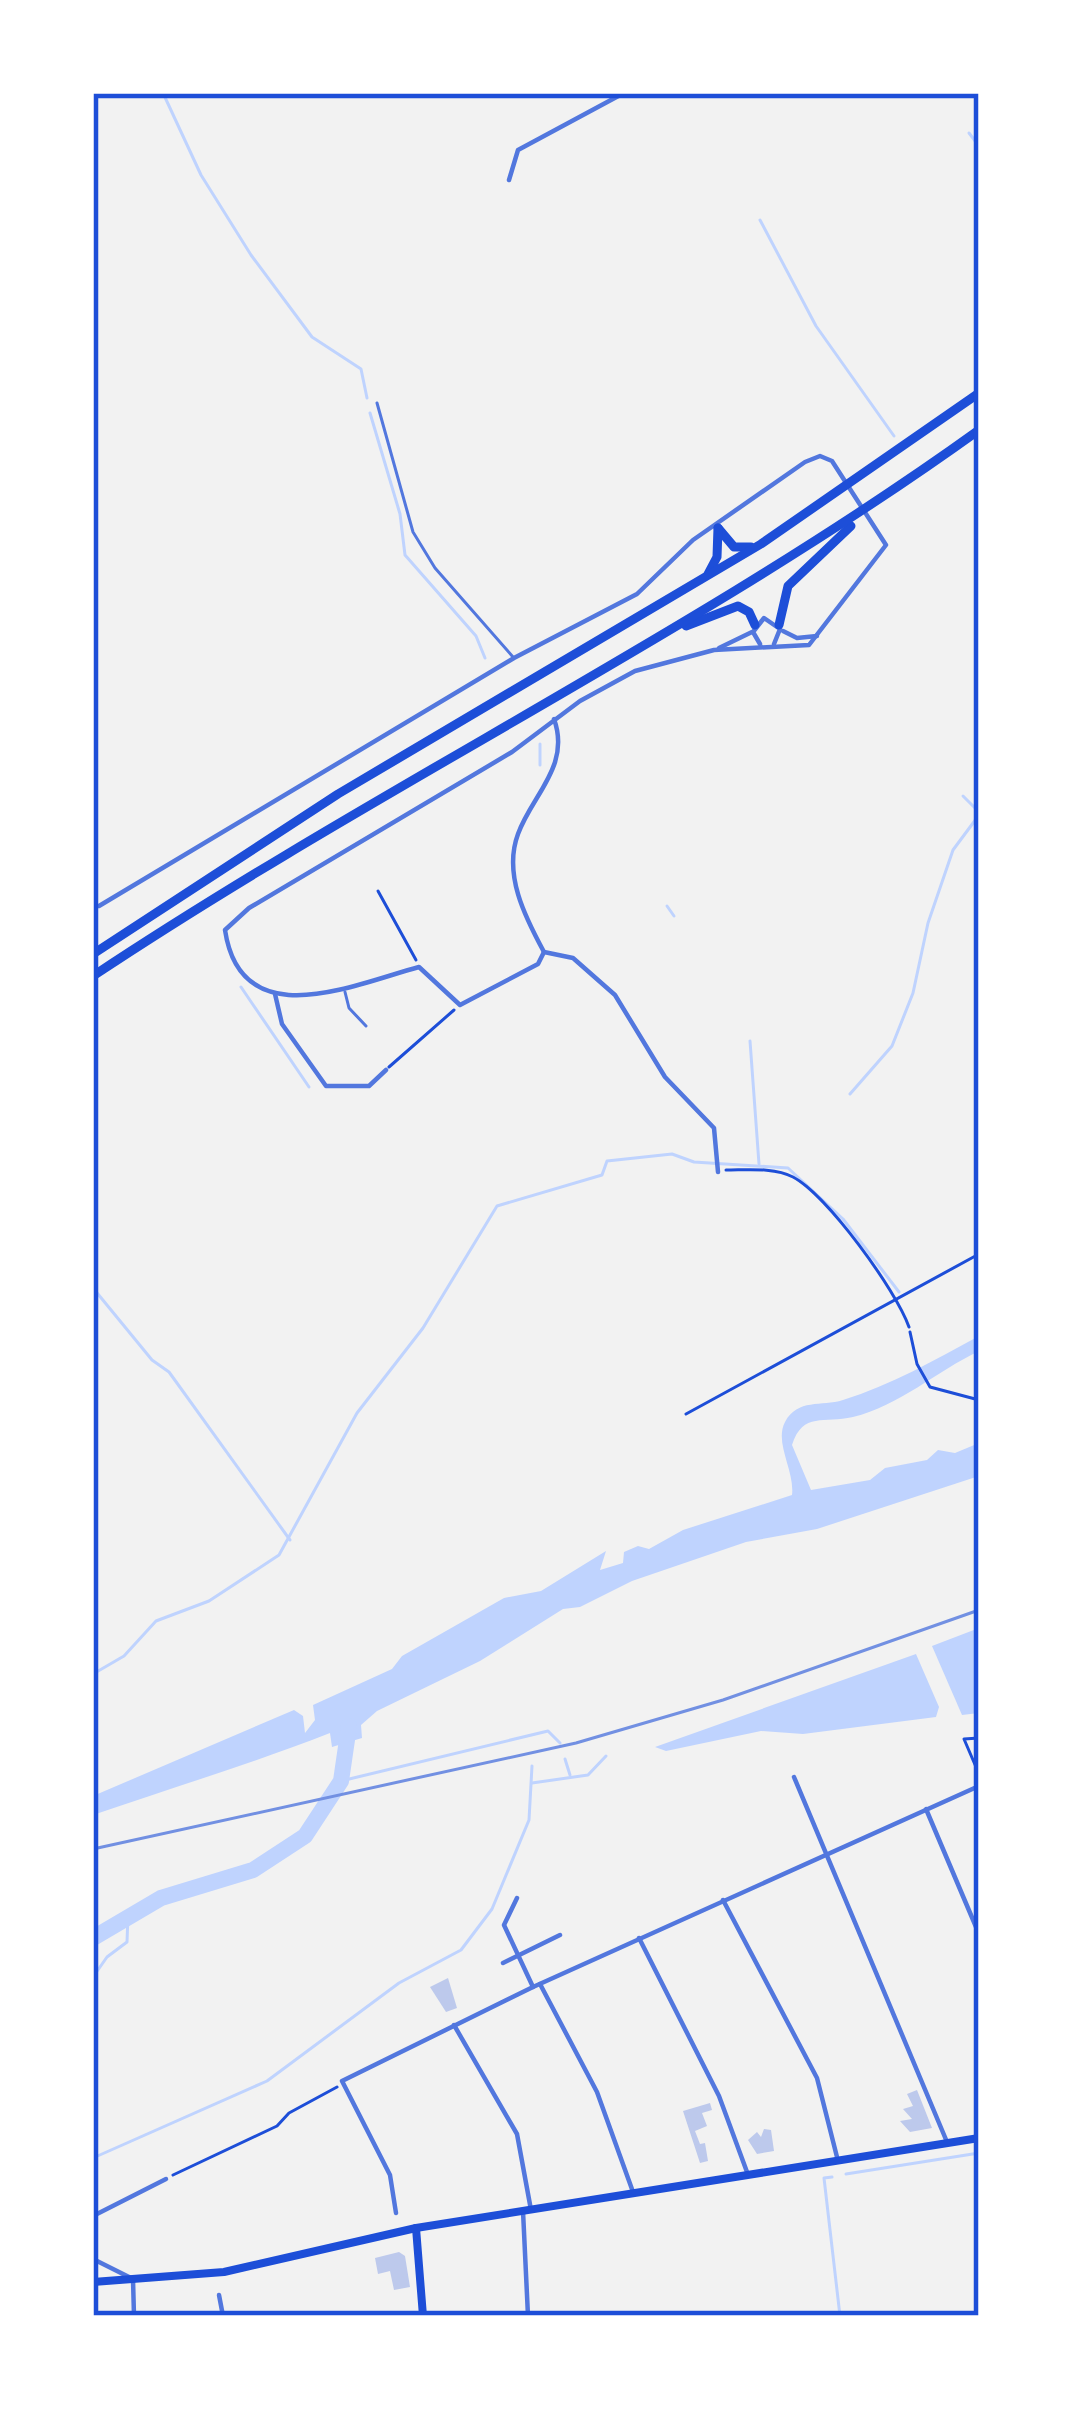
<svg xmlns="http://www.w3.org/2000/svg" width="1072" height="2409" viewBox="0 0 1072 2409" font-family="Ubuntu,sans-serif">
  <rect width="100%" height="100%" fill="#f2f2f2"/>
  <g fill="#bfd3fe">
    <path d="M979,1336v15c-42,20 -80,55 -126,66 -29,7 -50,-6 -61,28l19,45 59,-10 15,-12 42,-8 11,-10 17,3 24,-10v33l-162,53 -71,13 -114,39 -52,26 -17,2 -83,52 -103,50 -16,14 1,13 -30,9 -2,-14c-82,32 -156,54 -237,82v-19l201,-86 9,6 2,17 10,-13 -2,-15 79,-36 10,-13 102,-58 37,-7 65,-40 -6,19 23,-7 1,-11 14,-6 11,3 34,-19 109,-35c3,-24 -18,-52 -7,-73 13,-24 36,-15 58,-22 48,-15 92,-40 136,-64z"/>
    <polygon points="979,1628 979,1713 962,1715 932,1646"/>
    <polygon points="916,1654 939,1707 936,1717 803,1734 761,1731 666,1751 655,1747"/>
  </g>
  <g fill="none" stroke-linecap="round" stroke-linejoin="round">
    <g stroke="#bfd3fe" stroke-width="3">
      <polyline points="163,93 201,175 251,255 312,337 361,369 367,398"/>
      <polyline points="969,133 979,146"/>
      <polyline points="760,220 816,326 894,436"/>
      <polyline points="370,413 400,514 405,555 476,636 485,658"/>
      <polyline points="540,744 540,765"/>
      <polyline points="963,796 979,812"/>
      <polyline points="667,906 674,916"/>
      <polyline points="241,987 309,1087"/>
      <polyline points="750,1041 759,1164"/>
      <polyline points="850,1094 892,1046 913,993 928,923 953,850 979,815"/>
      <polyline points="93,1288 152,1360 169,1372 290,1540"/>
      <polyline points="93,1674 124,1656 156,1621 209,1601 279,1555 357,1413 423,1328 497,1206 602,1175 607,1161 672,1154 694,1162 788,1168 843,1219 899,1292"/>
      <polyline points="565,1759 570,1775"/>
      <polyline points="341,1781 548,1731 560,1743"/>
      <polyline points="532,1783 588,1775 606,1756"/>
      <polyline points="93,1977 107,1957 127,1942 128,1915"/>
      <polyline points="93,2158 267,2081 399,1983 461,1950 492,1909 529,1820 532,1766"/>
      <polyline points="846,2174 979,2153"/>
      <polyline points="832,2177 824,2178 840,2316"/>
    </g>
    <polyline stroke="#bfd3fe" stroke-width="16" points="93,1938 161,1898 253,1870 305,1836 341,1781 349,1726"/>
  </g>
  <g fill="#bdc9ec">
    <polygon points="448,1978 457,2008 446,2012 430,1987"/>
    <polygon points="917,2090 932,2128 910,2132 900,2121 912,2119 903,2109 913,2106 907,2094"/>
    <polygon points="710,2103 712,2110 702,2113 707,2126 695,2131 700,2144 705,2143 708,2161 700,2163 683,2111"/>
    <polygon points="764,2129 771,2130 774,2151 757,2154 748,2140 757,2132 761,2137"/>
    <polygon points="399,2252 405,2256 410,2287 394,2290 390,2271 378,2274 375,2258"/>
  </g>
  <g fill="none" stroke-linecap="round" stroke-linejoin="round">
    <g stroke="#1d4ed8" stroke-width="3">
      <polyline points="378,891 416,960"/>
      <polyline points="389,1067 454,1010"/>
      <path d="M726,1170c21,0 48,-3 67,7 34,18 103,113 116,150"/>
      <polyline points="910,1332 917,1364 930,1387 979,1400"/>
      <polyline points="686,1414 979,1254"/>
      <polyline points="979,1738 964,1739 979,1774"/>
      <polyline points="173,2175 277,2126 289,2113 337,2087"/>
    </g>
    <g stroke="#5277de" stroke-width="3">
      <polyline points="377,403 413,532 435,568 513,657"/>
      <polyline points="345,992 349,1008 366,1026"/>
    </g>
    <g stroke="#5277de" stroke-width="4.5">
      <polyline points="509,180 518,150 624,93"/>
      <polyline points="783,631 797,638 817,636"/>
      <polyline points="760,644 753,632 764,618 780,629 774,644"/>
      <polyline points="719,648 752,632"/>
      <path d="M99,906l415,-248 123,-64 56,-54 112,-78 15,-6 12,5 54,84 -77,100 -95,5 -79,21 -55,30 -68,51 -263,156 -24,22c16,107 130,54 194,37l41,38 78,-41 6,-12"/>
      <polyline points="544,952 573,958 615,995 665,1077 714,1128 718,1172"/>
      <path d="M544,952c-19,-35 -41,-78 -26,-118 14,-39 53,-68 36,-115"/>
      <polyline points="275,994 282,1024 326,1086 369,1086 386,1070"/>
      <polyline points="794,1777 947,2142"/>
      <polyline points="926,1809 979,1934"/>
      <polyline points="517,1898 504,1925 533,1987"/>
      <polyline points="723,1900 817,2078 838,2161"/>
      <polyline points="639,1938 719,2096 747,2172"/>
      <polyline points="503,1963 560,1935"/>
      <polyline points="540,1984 597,2092 633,2192"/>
      <polyline points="454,2025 517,2134 531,2210"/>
      <polyline points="523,2211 528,2316"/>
      <polyline points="396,2213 390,2175 342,2081 533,1987 979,1786"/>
      <polyline points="93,2216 166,2179"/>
      <polyline points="93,2259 133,2279 134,2316"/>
      <polyline points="219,2295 223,2316"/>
    </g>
    <polyline stroke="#1d4ed8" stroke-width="8" points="416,2228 423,2316"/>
    <polyline stroke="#1d4ed8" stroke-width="8" points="93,2282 224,2272 416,2228 979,2138"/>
    <g stroke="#1d4ed8" stroke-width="9">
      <polyline points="718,528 734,547 751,547"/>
      <polyline points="708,574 717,557 718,528"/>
      <polyline points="779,625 788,586 851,526"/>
      <polyline points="686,626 738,606 749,612 755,625"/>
      <polyline points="93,954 338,794 761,544 979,393"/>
      <path d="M93,976c289,-192 604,-343 886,-546"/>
    </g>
    <polyline stroke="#7290e2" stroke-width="3" points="93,1849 576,1743 723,1700 979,1610"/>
  </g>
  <rect width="1072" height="2409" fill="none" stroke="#ffffff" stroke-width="192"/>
  <rect x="96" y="96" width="880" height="2217" fill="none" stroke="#1d4ed8" stroke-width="4.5"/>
</svg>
